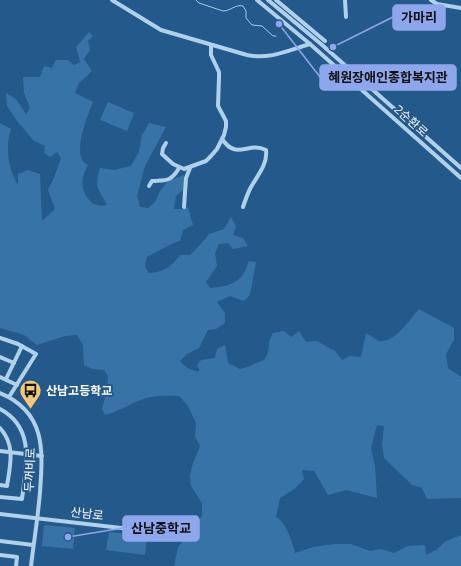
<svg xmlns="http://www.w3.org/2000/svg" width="461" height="566" viewBox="0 0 461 566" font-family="Montserrat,'Noto Sans KR',sans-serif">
  <rect width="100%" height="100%" fill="#24598b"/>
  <g fill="#3873a8">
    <path d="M89,32l4,4 -5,5 2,9 -6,9 8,12 -13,12 -4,10 18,9c-5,12 -19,47 -10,59 1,2 3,3 5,4 -2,4 -4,8 -5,12 -3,16 8,32 24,28 -9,-18 -13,-15 -7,-37l14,2 17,-4 8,-14 3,-17 7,-12 17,4 -21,39 -8,30 3,11 8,1 7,-6 5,-11 8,-10 16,-6v14l-8,7 -2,13h9l5,-2 5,18 -10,5 -3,11 -9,3 -24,13 -2,10 4,6c15,-1 22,-6 31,-18h10l10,-10 9,-11 15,-5 7,-12 5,9 -3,9 10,3 5,8 -15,3 -5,-6 -9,1 -4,9 2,13 -11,16 4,6c11,-1 25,-3 32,-12 3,-4 5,-10 7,-15l7,1 -6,33 -6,6 -14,-5 -13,6 8,11v10l-9,6 -8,1 -9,18 -12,6 -7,7c5,6 12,11 20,10l-3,-6 4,-5 14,-2 2,-9 8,-4 3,18 12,6c9,-2 16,-6 24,-9 8,-11 2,-16 9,-27l11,-2 7,6 8,-6 7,11 11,-1 18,10 7,9 8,-4 11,1 5,-24c4,2 10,7 14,8 16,1 29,-21 39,-32l35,19v12l-8,14 2,14 13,9v121l-34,1 -5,-11 -10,-3 -28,-27 -2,-13 2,-19 -7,-1 -6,23 4,19 2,31 -31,-8 -18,5 -14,-24 -12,-1 2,9 -11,11 -13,8 -4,19c11,6 16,25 19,36l18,-6 21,-3h17l19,7 11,-2 13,4 14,-7 17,-1 1,10 10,-5 10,-9 15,-6v31h-287l4,-19 20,-24 4,-8v-12l-11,-17 -1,-10 2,-10 8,-20 -5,-9 1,-14 -8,-17 -9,-10c-13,-1 -25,-1 -38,4 -12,4 -23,12 -36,15l-3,-6 5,-18 1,-15 -4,-6 -12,-1 -8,-4 -1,-20 -6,-10 -12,1 -28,9 -13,-10 -24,-7v-205l11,6c-6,18 -3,40 7,56v-11l10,-4 12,4 2,47 13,-12 -7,-19 7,-15 6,-17 -4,-6 -7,5 -6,-4 1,-7 -11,-5 -17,-20 -10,-15 -1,-13 10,6 10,15 4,-6 -6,-15 -1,-16h17l4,-11 8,2 4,-8h12l6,5 6,-3 -4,-15z"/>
    <polygon points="108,102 134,113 127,131 100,120"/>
    <polygon points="46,525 75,528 73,549 42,546 44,526"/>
    <polygon points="109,532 147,536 145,555 106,550"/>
  </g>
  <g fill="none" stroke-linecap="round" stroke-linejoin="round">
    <path stroke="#a5cbeb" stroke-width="1" d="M196,0l3,3 24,8c8,0 12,-7 20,-5l3,5v7l6,7 10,1 11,10h3"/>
    <g stroke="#b1d0ea" stroke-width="4">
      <path d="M112,0l49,30 86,25c23,5 42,-5 63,-11"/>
      <polyline points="257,0 310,44 461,178"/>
      <polyline points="268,0 321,44 461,168"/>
      <polyline points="276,0 325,41"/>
      <polyline points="345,0 346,17"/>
      <polyline points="431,0 437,4 461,8"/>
      <path d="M222,139c15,22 26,2 44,11 2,15 -10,27 -16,39 -3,6 -5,12 -7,18"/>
      <polyline points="166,143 163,148 162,154 173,164 184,169 206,161 211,156 217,149 224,135 226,127 226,121 218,106 219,77 219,72 211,55 211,45"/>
      <path d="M149,186l3,-5c14,-1 19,1 27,-13"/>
      <polyline points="184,207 186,178 190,168"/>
      <polyline points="0,338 18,344 36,354 9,397"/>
      <polyline points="0,357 14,363"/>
      <polyline points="0,377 17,385"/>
      <polyline points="6,379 22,346"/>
      <path d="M0,393c46,19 43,57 40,99 -2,25 -6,49 -9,74"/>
      <path d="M0,409c36,19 26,58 22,90l-22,-2"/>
      <path d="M0,428c16,17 10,38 7,58l-7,-1"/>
      <polyline points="0,451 42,456"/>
      <polyline points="0,514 173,534"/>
      <polyline points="0,541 33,545"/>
      <polyline points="0,555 17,557 16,566"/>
    </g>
  </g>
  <defs>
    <symbol id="bus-pin" viewBox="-11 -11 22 30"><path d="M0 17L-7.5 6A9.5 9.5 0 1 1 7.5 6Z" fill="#f5c674" stroke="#24598b"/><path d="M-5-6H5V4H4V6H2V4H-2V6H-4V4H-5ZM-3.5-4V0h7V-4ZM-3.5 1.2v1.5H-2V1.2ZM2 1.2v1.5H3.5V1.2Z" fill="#111"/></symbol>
  </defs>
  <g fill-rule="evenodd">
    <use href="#bus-pin" x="18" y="378" width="25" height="34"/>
  </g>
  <g text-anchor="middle" stroke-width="4" stroke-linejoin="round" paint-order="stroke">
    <g font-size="12" fill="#fff" stroke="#24598b">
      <text transform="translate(411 121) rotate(42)" y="4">2순환로</text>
      <text transform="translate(30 470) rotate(-88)" y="4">두꺼비로</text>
      <text transform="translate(87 514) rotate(7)" y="4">산남로</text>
    </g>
    <g font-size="12" font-weight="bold" fill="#fff" stroke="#24598b" text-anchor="start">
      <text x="46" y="395">산남고등학교</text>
    </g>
  </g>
  <path fill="none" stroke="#8ea6ec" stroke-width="1.5" d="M333 47L393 17M279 24L320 77M68 537L123 528"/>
  <g fill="#8ea6ec" stroke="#24598b" stroke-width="1.5">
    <circle cx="333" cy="47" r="4"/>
    <circle cx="279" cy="24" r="4"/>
    <circle cx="68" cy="537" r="4"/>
  </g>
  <g fill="#8ea6ec" stroke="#8ea6ec" stroke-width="1.5">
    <rect x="393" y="5" width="52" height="25" rx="4"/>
    <rect x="320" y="65" width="136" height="25" rx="4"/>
    <rect x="123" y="516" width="76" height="25" rx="4"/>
  </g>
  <g font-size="13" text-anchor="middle" font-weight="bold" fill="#111">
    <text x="419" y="22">가마리</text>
    <text x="388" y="82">혜원장애인종합복지관</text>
    <text x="161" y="533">산남중학교</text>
  </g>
</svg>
